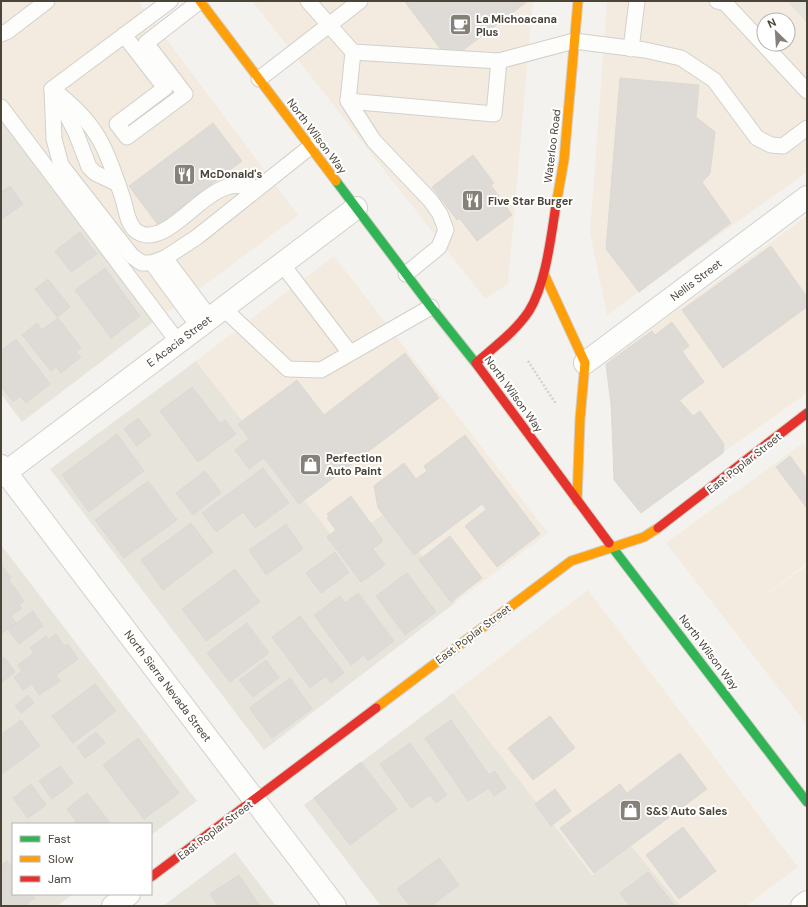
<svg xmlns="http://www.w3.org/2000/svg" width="808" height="907" viewBox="0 0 808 907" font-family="'DM Sans',sans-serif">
  <rect width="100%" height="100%" fill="#f4f2ee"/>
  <g fill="#e7e4dc">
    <polygon points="787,1 807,1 807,24"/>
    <polygon points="1,116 156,320 22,422 1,394"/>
    <polygon points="196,361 340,545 389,510 456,602 264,750 50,469"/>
    <polygon points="1,545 197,801 151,835 151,824 13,824 13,894 73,894 57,906 1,906"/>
    <polygon points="453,693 592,875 631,845 681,906 381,906 304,805"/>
    <polygon points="235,852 276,906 163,906"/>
  </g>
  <g fill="#f3ebdf" fill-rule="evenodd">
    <polygon points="1,1 138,1 298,215 163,316 1,101"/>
    <polygon points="252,1 533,1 508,284 485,299"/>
    <path d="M607,1h180l20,23v148l-200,143 -17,-82zM764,20h24v24h-24z"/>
    <polygon points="807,216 807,393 642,510 617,476 610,359"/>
    <polygon points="334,256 548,533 456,602 389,510 340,546 196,361"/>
    <polygon points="803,443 807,448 807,563 751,606 807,565 807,725 666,543"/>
    <polygon points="588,590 798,867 746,906 681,906 631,846 592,875 453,693"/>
  </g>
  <g fill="#dedbd6" stroke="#dcd9d4">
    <polygon points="406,1 528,1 458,54 454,48 445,55 405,2"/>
    <polygon points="620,78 699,85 696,117 715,132 710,174 702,182 731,223 639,292 606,249"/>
    <polygon points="213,123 242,161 158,225 129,186"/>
    <polygon points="473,155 494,183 491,185 512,215 477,241 460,219 457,220 432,187"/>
    <polygon points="10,186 23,204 1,220 1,192"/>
    <polygon points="80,232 97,254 71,272 55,251"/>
    <polygon points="771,246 807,297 807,307 723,368 682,310"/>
    <polygon points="105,268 140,316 111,338 75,290"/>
    <polygon points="48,279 70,307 57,317 35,289"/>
    <polygon points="58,318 81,348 76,352 81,357 61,373 56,367 51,371 22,335 37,323 42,330"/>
    <polygon points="672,322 689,346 611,404 606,364 652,331 655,335"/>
    <polygon points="16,339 50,384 26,403 20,396 13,402 1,386 1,351"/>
    <polygon points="682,351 704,382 613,450 611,404"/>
    <polygon points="405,353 439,398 299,504 238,424 297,380 324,415"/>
    <polygon points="192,387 220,423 225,420 236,434 198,462 160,411"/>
    <polygon points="679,400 693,416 700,411 724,444 723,453 641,513 614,480 613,450"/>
    <polygon points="138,418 151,435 137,446 124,429"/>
    <polygon points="117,434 144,471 89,512 62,475"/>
    <polygon points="465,435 508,492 486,509 482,504 414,555 378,508 374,486 404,463 416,479 427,471 424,466"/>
    <polygon points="249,439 264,458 249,469 235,450"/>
    <polygon points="790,456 807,479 806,507 776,467"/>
    <polygon points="263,468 289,503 255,528 243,512 216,532 202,513"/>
    <polygon points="205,471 221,493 193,515 176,493"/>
    <polygon points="148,481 177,520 124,558 95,520"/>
    <polygon points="508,492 540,534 497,567 465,526"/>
    <polygon points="351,496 372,525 337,550 327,537 336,530 327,518 329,517 327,514"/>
    <polygon points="191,523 213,552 163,590 141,560"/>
    <polygon points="286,524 303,549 266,575 249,550"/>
    <polygon points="372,525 383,541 349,566 337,550"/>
    <polygon points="450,536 482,578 451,602 419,560"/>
    <polygon points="373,549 385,565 361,582 349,566"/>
    <polygon points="335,552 349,573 321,593 306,573"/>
    <polygon points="1,565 11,578 9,580 24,601 19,605 22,608 11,616 16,623 1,634"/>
    <polygon points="235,569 260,602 206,641 182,609"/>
    <polygon points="407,573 436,612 405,635 376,596"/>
    <polygon points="358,593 394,641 368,661 364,655 351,665 314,615 340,596 345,603"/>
    <polygon points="33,611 43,626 19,644 8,629"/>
    <polygon points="300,616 344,673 331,683 326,676 310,688 272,637"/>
    <polygon points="247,623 269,653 230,682 207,653"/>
    <polygon points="56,634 64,646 68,644 78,659 56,675 60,681 39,695 32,684 23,690 14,677 22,671 18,665 34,653 30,648 46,636 49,640"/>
    <polygon points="4,657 15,672 1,683 1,659"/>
    <polygon points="266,660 279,678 253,697 239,680"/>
    <polygon points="290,678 312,709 272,738 249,708"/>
    <polygon points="95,684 116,711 73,743 52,716"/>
    <polygon points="28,695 34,703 21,713 15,706"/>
    <polygon points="550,716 575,748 533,780 508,748"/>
    <polygon points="21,720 40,746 2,774 1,735"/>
    <polygon points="451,720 489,775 495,771 506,788 494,796 489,788 468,801 425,738"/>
    <polygon points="96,732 105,743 85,758 77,747"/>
    <polygon points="138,738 179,793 144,819 103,765"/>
    <polygon points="410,743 447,795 436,803 430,795 411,808 380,764"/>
    <polygon points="680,753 707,789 594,873 560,828 620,784 627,793"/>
    <polygon points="361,762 397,809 350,845 314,798"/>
    <polygon points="60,766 73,783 52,799 39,781"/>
    <polygon points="31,784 46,805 28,818 13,798"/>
    <polygon points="555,789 571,811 551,826 535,804"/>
    <polygon points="87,793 111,824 78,824 67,809"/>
    <polygon points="683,827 716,871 679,899 646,855"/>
    <polygon points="439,858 459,885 431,906 410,906 397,889"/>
    <polygon points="7,861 13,869 13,894 32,894 35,898 24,906 1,906 1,865"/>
    <polygon points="648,872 675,906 630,906 620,893"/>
    <polygon points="239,875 260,906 218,906 210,894"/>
  </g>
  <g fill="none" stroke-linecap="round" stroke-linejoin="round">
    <defs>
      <g id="lane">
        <polyline points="308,1 353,52 499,61 574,41 645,50 681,58 714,80 757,138 771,145 783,146 807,128"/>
        <polyline points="717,1 725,3 807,91"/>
        <polyline points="1,34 8,31 47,1"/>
        <polyline points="124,35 165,88 117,124 127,137 185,94 146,43 200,1"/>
        <polyline points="631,49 637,1"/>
        <polyline points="353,52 348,101 374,141 431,201 440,214 446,230 439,247 406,274"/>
        <polyline points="259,79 360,1"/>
        <polyline points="52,89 54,139 61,165 132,256 142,263 152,263 165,258 197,237 310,147"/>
        <path d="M52,89c18,14 34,28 46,48 11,18 18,42 25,62 3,10 4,23 12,31 3,3 9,5 13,5 25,1 55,-44 83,-49 9,-2 17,1 26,2"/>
        <polyline points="52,89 170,1"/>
        <polyline points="58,98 76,133 89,167 95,173 118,184"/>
        <polyline points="348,101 494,114 499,61"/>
        <polyline points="1,107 178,342"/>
        <polyline points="165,258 210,318"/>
        <polyline points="152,263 198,326"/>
        <polyline points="282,264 350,353"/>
        <polyline points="223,308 288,369 321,370 431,307"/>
      </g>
      <g id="street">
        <polyline points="585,363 807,197"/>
        <polyline points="1,466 335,906"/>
        <polyline points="1,476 356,208"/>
        <polyline points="113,906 129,894"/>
        <polyline points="802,906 807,902"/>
      </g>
      <g id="fast">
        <polyline points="336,181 431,307 478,366"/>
        <polyline points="609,543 807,802"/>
      </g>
      <g id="slow">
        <polyline points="200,1 336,181"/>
        <polyline points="556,205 564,160 578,1"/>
        <polyline points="544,274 585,363 580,419 577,501"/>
        <polyline points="376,708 571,561 644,537 658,528"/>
      </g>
      <g id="jam">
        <path d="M476,363c18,-16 39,-31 53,-52 17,-27 22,-75 27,-106"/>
        <polyline points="478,366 609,543"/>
        <polyline points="658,528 807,413"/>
        <polyline points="151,877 376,708"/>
      </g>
    </defs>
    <use href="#lane" stroke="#d2d0cb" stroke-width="17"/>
    <use href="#street" stroke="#d2d0cb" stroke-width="24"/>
    <use href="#fast" stroke="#d3cfc5" stroke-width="11"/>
    <use href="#slow" stroke="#d3cfc5" stroke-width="11"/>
    <use href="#jam" stroke="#d3cfc5" stroke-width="11"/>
    <polyline stroke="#d3d2cc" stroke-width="2.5" stroke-dasharray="2 2" stroke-linecap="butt" points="528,361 556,404"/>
    <use href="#lane" stroke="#fdfdfc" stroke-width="15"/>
    <use href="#street" stroke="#fdfdfc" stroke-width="22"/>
    <use href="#fast" stroke="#30b455" stroke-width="9"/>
    <use href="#slow" stroke="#ff9f0a" stroke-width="9"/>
    <use href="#jam" stroke="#e5322d" stroke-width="9"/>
  </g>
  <defs>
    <symbol id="cafe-square" viewBox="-11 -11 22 22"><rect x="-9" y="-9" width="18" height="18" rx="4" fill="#868178" stroke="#fff"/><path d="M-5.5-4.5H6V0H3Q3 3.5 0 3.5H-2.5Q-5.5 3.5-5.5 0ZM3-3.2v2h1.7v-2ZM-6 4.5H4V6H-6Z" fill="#fff"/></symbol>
    <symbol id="restaurant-square" viewBox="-11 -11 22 22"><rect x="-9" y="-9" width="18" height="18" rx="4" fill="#868178" stroke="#fff"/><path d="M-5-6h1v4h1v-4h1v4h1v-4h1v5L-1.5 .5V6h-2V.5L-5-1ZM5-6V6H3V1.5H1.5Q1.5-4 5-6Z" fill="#fff"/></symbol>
    <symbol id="shop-square" viewBox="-11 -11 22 22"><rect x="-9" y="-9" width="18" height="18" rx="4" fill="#868178" stroke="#fff"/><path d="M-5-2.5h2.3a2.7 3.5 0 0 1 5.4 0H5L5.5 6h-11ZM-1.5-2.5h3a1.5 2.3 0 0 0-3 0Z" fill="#fff"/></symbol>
  </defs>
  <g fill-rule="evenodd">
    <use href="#cafe-square" x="448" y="12" width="25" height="25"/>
    <use href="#restaurant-square" x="172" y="162" width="25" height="25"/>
    <use href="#restaurant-square" x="460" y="188" width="25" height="25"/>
    <use href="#shop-square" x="298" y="452" width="25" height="25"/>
    <use href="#shop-square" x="618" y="798" width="25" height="25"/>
  </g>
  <g text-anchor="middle" stroke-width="4" stroke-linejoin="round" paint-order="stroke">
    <g font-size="11" font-weight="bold" fill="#4b4439" stroke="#fff" text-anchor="start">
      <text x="476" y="23">La Michoacana<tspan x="476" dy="13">Plus</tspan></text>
      <text x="200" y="178">McDonald's</text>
      <text x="488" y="205">Five Star Burger</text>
      <text x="326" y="462">Perfection<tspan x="326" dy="13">Auto Paint</tspan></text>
      <text x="646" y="815">S&amp;S Auto Sales</text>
    </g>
    <g font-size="11" fill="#4b4439" stroke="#fff">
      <text transform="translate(317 136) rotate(53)" y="4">North Wilson Way</text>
      <text transform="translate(552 146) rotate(-83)" y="4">Waterloo Road</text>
      <text transform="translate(696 280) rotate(-37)" y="4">Nellis Street</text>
      <text transform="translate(179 341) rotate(-37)" y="4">E Acacia Street</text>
      <text transform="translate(514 394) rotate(54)" y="4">North Wilson Way</text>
      <text transform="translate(744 463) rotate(-38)" y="4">East Poplar Street</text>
      <text transform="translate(473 634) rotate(-37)" y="4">East Poplar Street</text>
      <text transform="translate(709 652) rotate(53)" y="4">North Wilson Way</text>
      <text transform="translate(168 686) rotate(53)" y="4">North Sierra Nevada Street</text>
      <text transform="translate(215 830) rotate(-37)" y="4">East Poplar Street</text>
    </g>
  </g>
  <rect width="808" height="907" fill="none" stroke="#4b4439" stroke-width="4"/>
  <rect x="12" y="823" width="140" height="72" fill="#ffffff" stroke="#b7b4b0"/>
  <rect x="20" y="836" width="20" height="6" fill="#30b455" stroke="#b7b4b0"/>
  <text x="48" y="843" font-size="12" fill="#4b4439">Fast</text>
  <rect x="20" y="856" width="20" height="6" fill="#ff9f0a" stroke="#b7b4b0"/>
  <text x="48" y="863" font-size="12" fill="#4b4439">Slow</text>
  <rect x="20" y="876" width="20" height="6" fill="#e5322d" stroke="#b7b4b0"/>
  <text x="48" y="883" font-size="12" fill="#4b4439">Jam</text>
  <g transform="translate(776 32) rotate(335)"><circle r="19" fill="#ffffff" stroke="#b7b4b0"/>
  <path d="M0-3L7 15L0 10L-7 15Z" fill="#868178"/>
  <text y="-6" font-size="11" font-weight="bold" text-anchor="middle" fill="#4b4439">N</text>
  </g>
</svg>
